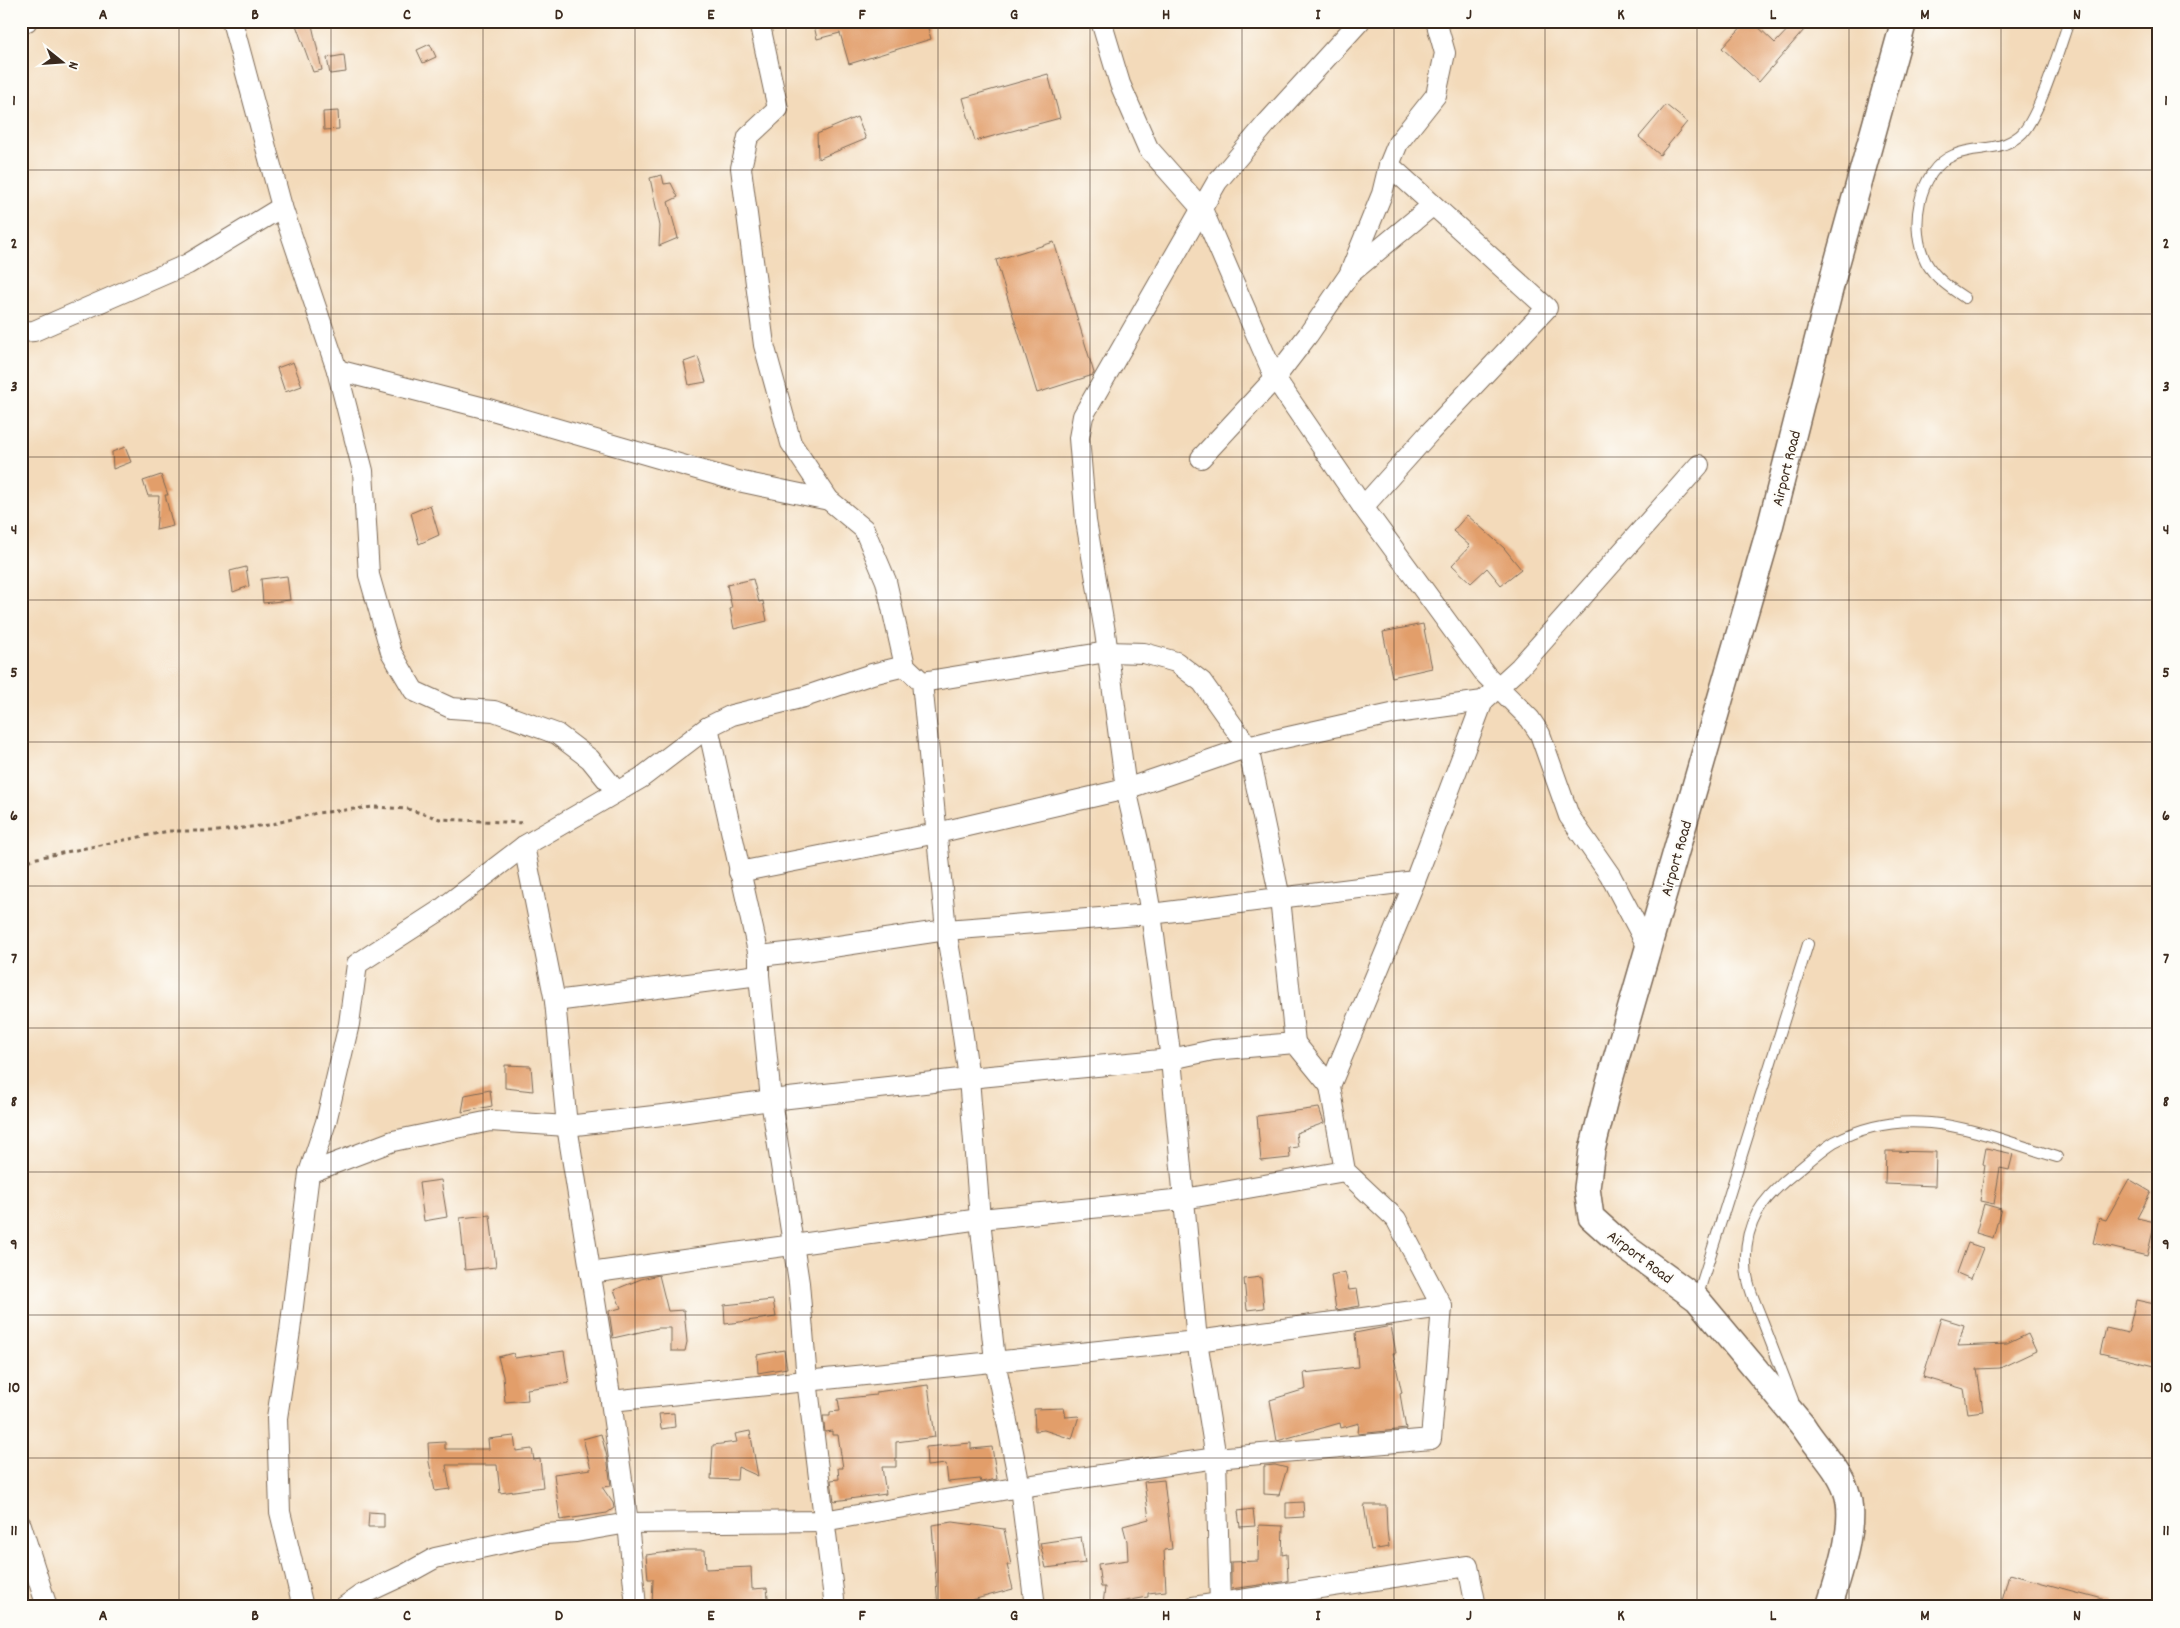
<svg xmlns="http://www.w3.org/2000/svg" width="2180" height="1628" viewBox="0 0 2180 1628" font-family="Dekko,sans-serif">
  <rect width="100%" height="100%" fill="#fdfcf7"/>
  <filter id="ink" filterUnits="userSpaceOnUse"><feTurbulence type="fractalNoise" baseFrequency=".02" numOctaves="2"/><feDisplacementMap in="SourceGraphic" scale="10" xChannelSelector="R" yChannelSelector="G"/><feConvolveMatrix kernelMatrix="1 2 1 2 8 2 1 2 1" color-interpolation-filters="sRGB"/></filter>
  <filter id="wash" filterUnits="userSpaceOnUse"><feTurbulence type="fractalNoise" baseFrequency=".0096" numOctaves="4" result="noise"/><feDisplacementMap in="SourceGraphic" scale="20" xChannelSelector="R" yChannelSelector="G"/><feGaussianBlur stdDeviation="1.12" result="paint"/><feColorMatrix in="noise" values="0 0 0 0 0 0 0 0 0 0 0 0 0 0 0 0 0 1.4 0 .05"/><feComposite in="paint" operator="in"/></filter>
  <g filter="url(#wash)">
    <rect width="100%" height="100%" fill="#f3daba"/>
    <g id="blocks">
      <g fill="#e29e6b">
        <polygon points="813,21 926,21 931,39 849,64 840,33 817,39"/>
        <polygon points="1747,21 1752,21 1775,43 1795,22 1804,30 1759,82 1722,48"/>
        <polygon points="296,25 312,25 322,70 313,72"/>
        <polygon points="430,44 436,57 423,63 417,50"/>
        <polygon points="344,55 346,72 330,74 327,58"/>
        <polygon points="1048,74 1060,118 975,141 963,98"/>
        <polygon points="1666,105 1687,122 1660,155 1639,137"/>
        <polygon points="338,111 339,129 324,130 323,112"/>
        <polygon points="857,117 866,139 818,159 817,134"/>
        <polygon points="662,175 664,184 671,183 678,197 668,202 678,238 659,246 660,226 650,178"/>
        <polygon points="1054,242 1094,373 1093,375 1037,393 996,260"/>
        <polygon points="698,357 706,382 689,385 684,362"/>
        <polygon points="293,362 302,386 285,392 277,368"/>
        <polygon points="125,447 131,462 113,469 112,452"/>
        <polygon points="161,475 168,495 165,495 173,526 156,530 159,496 148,496 143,481"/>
        <polygon points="430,505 439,535 419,544 411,513"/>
        <polygon points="1467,515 1504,548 1521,569 1501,585 1487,568 1471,583 1452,565 1470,546 1453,531"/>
        <polygon points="246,567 249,586 233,592 230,571"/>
        <polygon points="287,576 290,600 263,603 261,579"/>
        <polygon points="753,579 759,602 763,601 767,621 734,629 730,609 732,608 727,585"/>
        <polygon points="1423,624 1432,668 1392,677 1383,632"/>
        <polygon points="505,1065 531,1066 533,1091 505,1088"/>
        <polygon points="490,1090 492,1106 462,1112 465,1095"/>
        <polygon points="1319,1108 1324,1123 1296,1133 1298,1147 1289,1148 1290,1158 1261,1161 1257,1116"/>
        <polygon points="1986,1148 2013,1154 2009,1170 2000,1168 1994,1204 1980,1201 1985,1165 1983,1164"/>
        <polygon points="1886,1151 1936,1152 1935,1186 1885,1184"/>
        <polygon points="2129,1179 2151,1192 2137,1218 2155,1222 2147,1256 2093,1243 2099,1218 2106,1220"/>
        <polygon points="441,1180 447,1217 424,1221 419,1183"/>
        <polygon points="1984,1204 2001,1209 1993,1238 1976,1233"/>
        <polygon points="490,1215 496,1267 465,1270 460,1218"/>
        <polygon points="1968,1243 1983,1248 1971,1279 1957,1273"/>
        <polygon points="1345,1272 1349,1290 1357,1289 1360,1306 1336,1310 1331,1275"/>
        <polygon points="659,1275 668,1311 684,1310 687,1342 685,1351 671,1351 671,1328 658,1328 613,1338 609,1311 621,1308 614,1290 641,1279"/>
        <polygon points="1261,1277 1264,1308 1247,1310 1244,1279"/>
        <polygon points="773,1300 776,1317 725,1324 724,1305"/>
        <polygon points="2136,1300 2159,1305 2159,1367 2100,1353 2106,1328 2128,1333"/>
        <polygon points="1941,1318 1964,1325 1958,1346 2007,1344 2028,1334 2036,1351 2000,1368 1977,1369 1983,1411 1968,1413 1964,1389 1923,1377"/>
        <polygon points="1391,1326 1396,1353 1393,1353 1402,1393 1400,1394 1406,1429 1358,1434 1359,1423 1341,1428 1340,1423 1277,1441 1270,1400 1306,1389 1304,1373 1358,1367 1355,1333"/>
        <polygon points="784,1350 787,1368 758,1373 757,1355"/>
        <polygon points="564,1351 569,1383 527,1389 528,1400 505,1402 503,1376 498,1357 513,1353 515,1358"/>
        <polygon points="928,1385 935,1437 896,1442 896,1467 882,1467 886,1494 834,1501 831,1480 839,1479 838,1468 843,1468 838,1435 832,1435 832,1431 825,1432 823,1416 830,1416 830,1412 840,1411 838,1399 876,1395 876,1392"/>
        <polygon points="1064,1408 1066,1417 1079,1416 1072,1439 1044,1430 1035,1431 1034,1409"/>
        <polygon points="674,1413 675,1427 661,1429 659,1414"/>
        <polygon points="750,1431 758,1476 738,1467 737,1480 711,1479 713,1445 737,1442 735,1434"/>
        <polygon points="601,1434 607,1457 611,1486 602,1487 613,1503 614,1508 607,1513 560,1520 554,1474 591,1469 583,1439"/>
        <polygon points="514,1436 516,1451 532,1449 534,1460 540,1459 543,1487 500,1493 497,1465 446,1465 450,1489 435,1491 429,1462 428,1443 445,1442 445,1449 489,1449 488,1439"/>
        <polygon points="971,1443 971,1449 992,1447 997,1479 981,1482 980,1479 948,1482 946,1464 927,1466 926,1447"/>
        <polygon points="1275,1465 1287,1468 1279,1495 1264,1494 1264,1466"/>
        <polygon points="1164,1480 1172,1549 1164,1550 1166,1591 1148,1593 1148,1597 1103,1605 1105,1587 1101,1587 1098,1564 1128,1560 1127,1541 1123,1526 1149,1519 1144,1482"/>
        <polygon points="1303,1502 1304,1517 1286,1518 1286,1503"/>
        <polygon points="1364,1505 1386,1505 1387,1530 1389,1547 1371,1550"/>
        <polygon points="1253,1509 1255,1526 1240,1527 1238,1511"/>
        <polygon points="369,1512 384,1513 384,1527 368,1527"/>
        <polygon points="953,1522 1004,1529 1011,1565 1007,1565 1013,1589 972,1600 973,1607 938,1607 932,1525"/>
        <polygon points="1259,1525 1283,1526 1282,1555 1287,1554 1288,1581 1231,1589 1231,1562 1258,1561"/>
        <polygon points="1081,1537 1085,1563 1046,1568 1040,1543"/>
        <polygon points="686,1550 705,1550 706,1569 751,1567 752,1589 767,1588 769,1607 652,1607 653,1579 648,1579 646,1555"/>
        <polygon points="2009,1574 2113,1602 2113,1607 2000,1607"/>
      </g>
    </g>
  </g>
  <g filter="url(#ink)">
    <use href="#blocks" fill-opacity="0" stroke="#7b6855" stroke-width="1"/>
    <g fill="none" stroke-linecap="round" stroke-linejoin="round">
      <defs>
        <g id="service">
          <path d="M1965,298c-15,-10 -30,-20 -39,-36 -17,-32 -9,-92 28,-107 23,-10 43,-2 65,-19 19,-14 41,-90 50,-115"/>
          <polyline points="1697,1298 1808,944"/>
          <path d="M1793,1400c-10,-26 -20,-52 -30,-78 -7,-18 -17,-38 -17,-58 -2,-41 16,-65 46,-89 14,-11 28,-24 42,-33 77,-42 147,-8 223,15"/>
        </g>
        <g id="minor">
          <polyline points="232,21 282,207 337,370 363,471 369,575 391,652 414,691 451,708 494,711 557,734 590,759 616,791"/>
          <polyline points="759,21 778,109 748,137 741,168 764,345 791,443 829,500 864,529 886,581 905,666"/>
          <polyline points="1101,21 1120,84 1148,148 1202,209 1275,378 1363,507 1486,675 1530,719 1540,734 1569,816 1610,875 1649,949"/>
          <polyline points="21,23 27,21"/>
          <polyline points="1352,272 1433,205"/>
          <polyline points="21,332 34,331 188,264 282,207"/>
          <polyline points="337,370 492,410 738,481 829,500"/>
          <polyline points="1201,458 1275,378 1308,335 1349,275 1382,194 1389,165 1398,143 1436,95 1445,53 1436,21"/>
          <polyline points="1363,507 1430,432 1547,308 1389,165"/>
          <polyline points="922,682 946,930 958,1001 969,1078 980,1219 995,1361 1020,1487 1035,1607"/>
          <polyline points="708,727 759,956 759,975 771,1100 799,1283 807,1380 835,1607"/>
          <polyline points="524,846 555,1001 567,1126 611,1401 628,1523 636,1607"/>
          <polyline points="739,872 937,833 1126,789 1248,747 1275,740 1396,713 1483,701 1520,667 1699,465"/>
          <polyline points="759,956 805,951 946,930 1151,914 1415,881"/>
          <polyline points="555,1001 759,975"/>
          <polyline points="309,1173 393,1141 490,1121 567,1126 680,1113 771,1100 969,1078 1171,1059 1213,1050 1295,1043 1330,1086"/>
          <polyline points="590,1273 980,1219 1184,1199 1345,1171"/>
          <polyline points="611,1401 1197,1341 1442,1307"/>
          <polyline points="21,1525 47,1607"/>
          <polyline points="303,1607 280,1512 277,1418 290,1331 309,1173 326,1122 349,1024 357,964 439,911 524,846 641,778 708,727 732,715 804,697 872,674 905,666 922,682 1107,652 1144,653 1176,662 1202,682 1248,747 1280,898 1295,1043"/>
          <polyline points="344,1607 361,1595 406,1574 435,1558 545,1534 576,1532 628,1523 823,1521 1020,1487 1216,1458 1431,1439 1442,1307 1396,1219 1345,1171 1330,1086 1415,881 1483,701"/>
          <polyline points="1193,1607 1468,1566 1476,1607"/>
          <polyline points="1220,1607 1216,1458 1197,1341 1171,1059 1151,914 1139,845 1126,789 1105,632 1086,521 1079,438 1083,416 1217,182 1266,124 1360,21"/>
        </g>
        <path id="tertiary" d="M1829,1607c10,-32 29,-85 17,-117 -9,-24 -30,-43 -43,-64l-106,-127 -76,-55 -30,-27 -4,-29 5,-38 17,-67 161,-556 66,-261 68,-245"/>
      </defs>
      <use href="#service" stroke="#7b6855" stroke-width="12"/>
      <use href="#minor" stroke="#7b6855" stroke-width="22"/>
      <use href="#tertiary" stroke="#7b6855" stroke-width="28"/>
      <polyline stroke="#7b6855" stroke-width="3" stroke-dasharray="4 4" stroke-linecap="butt" points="21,864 32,859 169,831 218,831 268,825 317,813 373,807 408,809 440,819 524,823"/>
      <use href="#service" stroke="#fff" stroke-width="10"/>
      <use href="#minor" stroke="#fff" stroke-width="20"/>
      <use href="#tertiary" stroke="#fff" stroke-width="25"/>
    </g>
  </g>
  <path fill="none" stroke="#3b2a1e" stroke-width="1" stroke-opacity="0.55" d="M179,21v1586M331,21v1586M483,21v1586M635,21v1586M786,21v1586M938,21v1586M1090,21v1586M1242,21v1586M1394,21v1586M1545,21v1586M1697,21v1586M1849,21v1586M2001,21v1586M21,170h2138M21,314h2138M21,457h2138M21,600h2138M21,742h2138M21,886h2138M21,1028h2138M21,1172h2138M21,1315h2138M21,1458h2138"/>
  <g text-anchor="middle" stroke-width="4" stroke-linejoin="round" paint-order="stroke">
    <g font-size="16" fill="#3b2a1e" stroke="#fdfcf7">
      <text transform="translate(1785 468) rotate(-76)" y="6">Airport Road</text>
      <text transform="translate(1675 858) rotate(-74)" y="6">Airport Road</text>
      <text transform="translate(1641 1256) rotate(37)" y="6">Airport Road</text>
    </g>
  </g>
  <rect width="2180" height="1628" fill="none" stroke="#fdfcf7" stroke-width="55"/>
  <g transform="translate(62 62) rotate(107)" stroke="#fdfcf7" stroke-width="4" paint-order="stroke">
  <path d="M0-4L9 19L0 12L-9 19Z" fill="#3b2a1e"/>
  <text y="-8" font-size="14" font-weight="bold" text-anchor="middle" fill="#3b2a1e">N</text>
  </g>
  <rect x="28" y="28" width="2124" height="1572" fill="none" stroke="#3b2a1e" stroke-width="2"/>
  <g font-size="16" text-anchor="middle" font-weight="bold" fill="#3b2a1e">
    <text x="103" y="19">A</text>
    <text x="255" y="19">B</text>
    <text x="407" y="19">C</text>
    <text x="559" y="19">D</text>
    <text x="711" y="19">E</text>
    <text x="862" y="19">F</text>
    <text x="1014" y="19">G</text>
    <text x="1166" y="19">H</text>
    <text x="1318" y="19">I</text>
    <text x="1469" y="19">J</text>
    <text x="1621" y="19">K</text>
    <text x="1773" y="19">L</text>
    <text x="1925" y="19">M</text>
    <text x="2077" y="19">N</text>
    <text x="14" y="105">1</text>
    <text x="2166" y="105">1</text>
    <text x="14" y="248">2</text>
    <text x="2166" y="248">2</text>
    <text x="14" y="391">3</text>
    <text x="2166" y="391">3</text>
    <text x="14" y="534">4</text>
    <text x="2166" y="534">4</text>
    <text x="14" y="677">5</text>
    <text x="2166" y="677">5</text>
    <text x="14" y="820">6</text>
    <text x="2166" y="820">6</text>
    <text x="14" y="963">7</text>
    <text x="2166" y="963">7</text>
    <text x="14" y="1106">8</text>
    <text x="2166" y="1106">8</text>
    <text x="14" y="1249">9</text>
    <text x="2166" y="1249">9</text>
    <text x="14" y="1392">10</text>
    <text x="2166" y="1392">10</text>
    <text x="14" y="1535">11</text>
    <text x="2166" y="1535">11</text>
    <text x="103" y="1620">A</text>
    <text x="255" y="1620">B</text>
    <text x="407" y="1620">C</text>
    <text x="559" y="1620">D</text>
    <text x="711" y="1620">E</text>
    <text x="862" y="1620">F</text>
    <text x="1014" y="1620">G</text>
    <text x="1166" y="1620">H</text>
    <text x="1318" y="1620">I</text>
    <text x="1469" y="1620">J</text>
    <text x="1621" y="1620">K</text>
    <text x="1773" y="1620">L</text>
    <text x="1925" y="1620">M</text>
    <text x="2077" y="1620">N</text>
  </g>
</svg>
